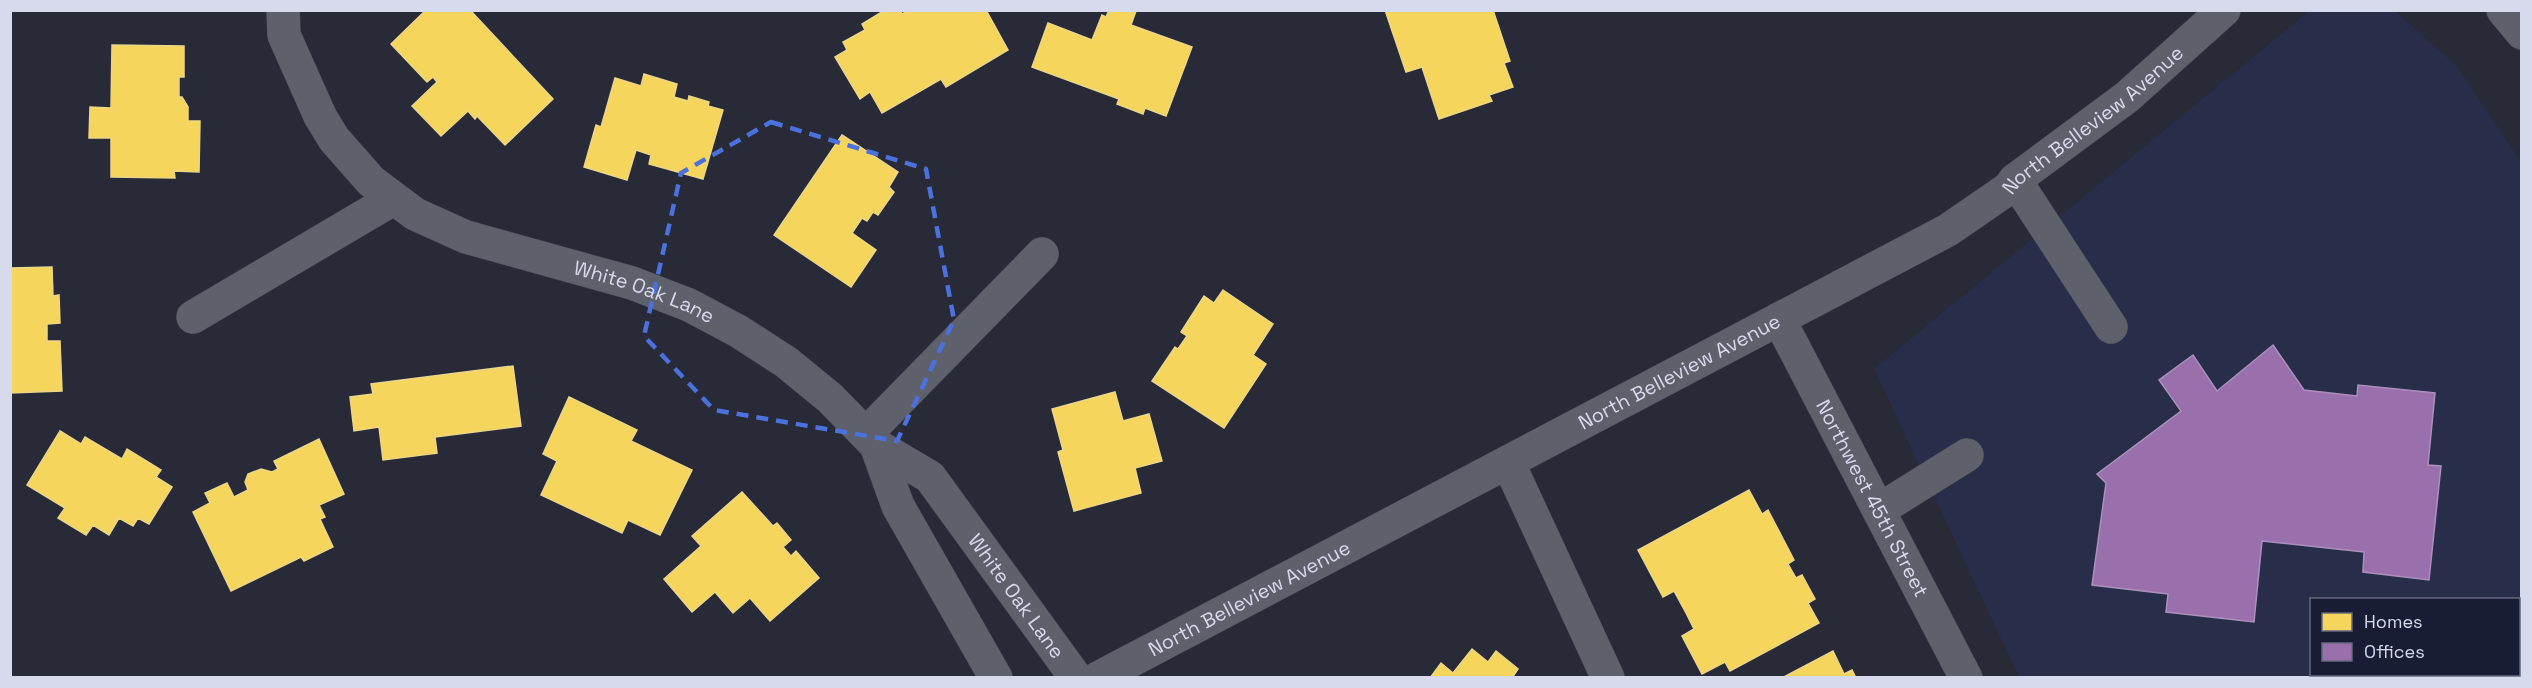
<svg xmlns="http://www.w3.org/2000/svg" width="2532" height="688" viewBox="0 0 2532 688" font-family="'Space Grotesk',sans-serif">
  <rect width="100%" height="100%" fill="#282a38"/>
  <path fill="#282d4a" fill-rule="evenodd" d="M2309,11h86l61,54 65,97v515h-502l-145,-308zM2312,600h206v74h-206z"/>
  <g fill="#f6d55c" stroke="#ecd687" stroke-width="1.5">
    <polygon points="426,10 470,10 553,99 505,145 477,116 475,119 468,111 441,136 412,106 437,82 433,77 427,82 391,44"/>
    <polygon points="885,10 900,10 902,14 909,10 986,10 1008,50 946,87 941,79 882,113 870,92 860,99 835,57 847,50 843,42 865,30 862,24"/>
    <polygon points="1109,10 1136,11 1131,25 1192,47 1166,116 1145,108 1143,114 1117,104 1119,99 1032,67 1048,23 1092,40 1102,15 1106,17"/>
    <polygon points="1385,10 1493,10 1510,61 1504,63 1513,87 1489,95 1492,101 1439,119 1422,67 1406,72"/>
    <polygon points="112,45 184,46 184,77 179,77 179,97 182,97 188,107 188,121 200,121 199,172 174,171 175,178 111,177 111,138 89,138 90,107 111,108"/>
    <polygon points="644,74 677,84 674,97 688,101 689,96 709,102 708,106 723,110 703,179 649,164 651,155 636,150 627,180 584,167 596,125 601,127 615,78 641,86"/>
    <polygon points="842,135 898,172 889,187 894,192 878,215 873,212 867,221 862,218 852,233 876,250 851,287 774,235"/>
    <polygon points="52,267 53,296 59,295 60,323 47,324 47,341 60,341 62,391 10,393 10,268"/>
    <polygon points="1223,290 1273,324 1253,355 1266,364 1224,428 1152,381 1175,347 1178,349 1187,336 1181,332 1204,296 1214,303"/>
    <polygon points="513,366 521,426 435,437 437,453 383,460 379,427 354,431 350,397 373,394 371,384"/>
    <polygon points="1115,392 1123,421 1149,414 1162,461 1135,468 1141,493 1074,511 1058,452 1063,450 1052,409"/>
    <polygon points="569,397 637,430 631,441 692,470 660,535 628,520 622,533 541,495 557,461 543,454"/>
    <polygon points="60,431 81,444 85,437 122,459 127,449 161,470 156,477 172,487 149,524 138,518 133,526 119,518 109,535 93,525 86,535 58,518 65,508 27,485"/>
    <polygon points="319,439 344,494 319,505 325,517 320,519 333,547 304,561 301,557 231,591 193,512 210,503 205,493 227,483 234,497 248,490 245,482 248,474 261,469 272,472 278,469 274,461"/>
    <polygon points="1749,490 1762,514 1768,510 1794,560 1788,564 1796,578 1802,575 1815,599 1808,603 1819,623 1730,671 1725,662 1702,674 1682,636 1694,629 1686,613 1674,591 1663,597 1638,550"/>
    <polygon points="742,492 773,526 777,523 791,540 783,547 791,556 796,551 819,578 770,621 750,598 733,613 715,592 692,612 664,579 701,546 692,536"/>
    <polygon points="1472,649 1488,662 1496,651 1518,669 1512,678 1430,678 1441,663 1453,673"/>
    <polygon points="1833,651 1844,674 1852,670 1856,678 1782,678"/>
  </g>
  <polygon fill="#9970ab" stroke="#ab90be" stroke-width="1.5" points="2273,345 2304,390 2357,396 2358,385 2435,393 2428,465 2441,466 2429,580 2363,572 2364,552 2262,541 2254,622 2166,612 2168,594 2092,585 2106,483 2097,474 2181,411 2159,380 2193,355 2217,391"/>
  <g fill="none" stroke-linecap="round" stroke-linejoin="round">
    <defs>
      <g id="minor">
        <path id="s1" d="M283,10l1,25 36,81 14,23 37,42 44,33 51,23 166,46 57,22 49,26 48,31 44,36 46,47 54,32 146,201"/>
        <polyline points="2503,10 2522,33"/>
        <polyline points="2015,180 2111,327"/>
        <polyline points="193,317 393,199"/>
        <path id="s2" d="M1779,319l187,359"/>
        <polyline points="866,434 1042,254"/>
        <polyline points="876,445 898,506 996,678"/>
        <polyline points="1508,462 1608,678"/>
        <polyline points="1879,510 1967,455"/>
        <path id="s3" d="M1098,678l850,-448 61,-42 6,-8 112,-83 97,-87"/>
      </g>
    </defs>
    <use href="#minor" stroke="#454754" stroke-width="34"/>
    <use href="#minor" stroke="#5e606c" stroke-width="33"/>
  </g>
  <path fill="none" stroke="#4b71dd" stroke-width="4.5" stroke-dasharray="12 8" stroke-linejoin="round" d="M771,122l155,47 28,151 -57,121 -183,-31 -70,-74 37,-163z"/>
  <g text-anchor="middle" stroke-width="6" stroke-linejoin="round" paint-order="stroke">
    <g font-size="20" fill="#d6daec" stroke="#181c35">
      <text dy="7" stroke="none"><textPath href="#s3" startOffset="1143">North Belleview Avenue</textPath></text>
      <text dy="7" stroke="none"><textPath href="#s1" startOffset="494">White Oak Lane</textPath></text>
      <text dy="7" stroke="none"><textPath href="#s3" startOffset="657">North Belleview Avenue</textPath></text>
      <text dy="7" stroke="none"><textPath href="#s2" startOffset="202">Northwest 45th Street</textPath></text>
      <text dy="7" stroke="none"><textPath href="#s1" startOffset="986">White Oak Lane</textPath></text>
      <text dy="7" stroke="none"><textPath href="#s3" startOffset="171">North Belleview Avenue</textPath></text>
    </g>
  </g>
  <rect width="2532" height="688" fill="none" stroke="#d6daec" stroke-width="24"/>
  <rect x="2310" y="598" width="210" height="78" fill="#181c35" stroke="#64687e" stroke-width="1.5"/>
  <rect x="2322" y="613" width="30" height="18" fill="#f6d55c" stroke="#64687e" stroke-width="1.5"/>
  <text x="2364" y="628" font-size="18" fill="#d6daec">Homes</text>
  <rect x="2322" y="643" width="30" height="18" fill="#9970ab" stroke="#64687e" stroke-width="1.5"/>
  <text x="2364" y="658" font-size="18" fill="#d6daec">Offices</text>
</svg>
